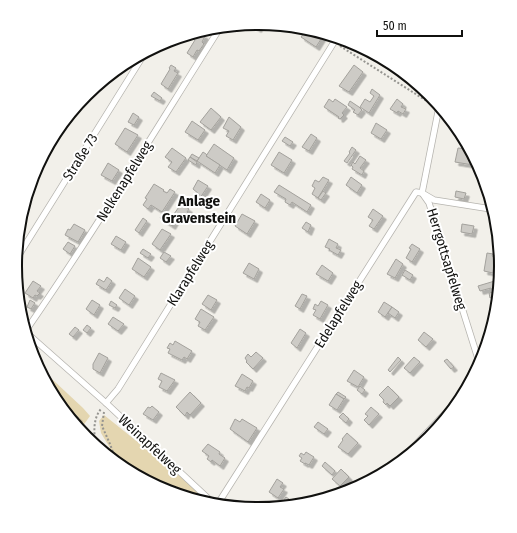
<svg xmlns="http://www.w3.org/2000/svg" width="517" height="533" viewBox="0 0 517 533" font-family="'Fira Sans Condensed',sans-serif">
  <defs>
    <filter id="shadow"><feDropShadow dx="3.5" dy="3.5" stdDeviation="0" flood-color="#0004"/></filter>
  </defs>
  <rect width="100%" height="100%" fill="#f2f0ea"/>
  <g fill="#e4d6b0">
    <polygon points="38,366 83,408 90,416 80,430"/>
    <polygon points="104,415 210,500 165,491 112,456 110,448 101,433 99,421"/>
  </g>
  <g fill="#cdcbc6" stroke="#a3a19c" filter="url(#shadow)">
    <polygon points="259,23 261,24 258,29 250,25"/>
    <polygon points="305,32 322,36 323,36 316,47 301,37"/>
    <polygon points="202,34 205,36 202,42 204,44 199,51 197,50 193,57 187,53 195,40 192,39 194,36"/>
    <polygon points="171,65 176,68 174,71 178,73 168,89 161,84 170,69 169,68"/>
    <polygon points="354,65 363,72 349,92 339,86"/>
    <polygon points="372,89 380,95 369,113 360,107 365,99 370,102 374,96 370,93"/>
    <polygon points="154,92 162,98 160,101 151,96"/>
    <polygon points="329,99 333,102 335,99 347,107 342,113 344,115 340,119 338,118 339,117 324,107"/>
    <polygon points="397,99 403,104 401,107 406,109 403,114 398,111 397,113 390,109"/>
    <polygon points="350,101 359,107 362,110 358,115 353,112 355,110 348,105"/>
    <polygon points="211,108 221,117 211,130 200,122"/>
    <polygon points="133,113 139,117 134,125 128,122"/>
    <polygon points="229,117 241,127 233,140 226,136 229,131 223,128"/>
    <polygon points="192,121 205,130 198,140 185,132"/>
    <polygon points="376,123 387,130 381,139 371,133"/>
    <polygon points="125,128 138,135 127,152 115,144"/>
    <polygon points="311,134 317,138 309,151 302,147"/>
    <polygon points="285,137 293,142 290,146 282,141"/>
    <polygon points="214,144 234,158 227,170 206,156"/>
    <polygon points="352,147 356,150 347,163 344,161 350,153 349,152"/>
    <polygon points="172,148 186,158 176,172 168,167 172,162 165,157"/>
    <polygon points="458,148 467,149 474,159 473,165 455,162"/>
    <polygon points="203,152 206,154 207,155 206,156 220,165 215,173 197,161"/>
    <polygon points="279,152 292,160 284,173 271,165"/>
    <polygon points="192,154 199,158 197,161 190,157"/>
    <polygon points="360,156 366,160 360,168 364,171 362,175 352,169 353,167 351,165 353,162 355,164"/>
    <polygon points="190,157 197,162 196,165 188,160"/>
    <polygon points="108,163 119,170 112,181 101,175"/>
    <polygon points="323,177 329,180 318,198 312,194 315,188 312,186 315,180 319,182"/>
    <polygon points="351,177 362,185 357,193 346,185"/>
    <polygon points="198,180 208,186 200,198 198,197 199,194 193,189"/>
    <polygon points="154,184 164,190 163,191 167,193 170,189 175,192 162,212 151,205 148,209 143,205 147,199 145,198"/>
    <polygon points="279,185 311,205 307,212 292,202 290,205 285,202 286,199 274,192"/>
    <polygon points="323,191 326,193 321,200 318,198"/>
    <polygon points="456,191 466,193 464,199 455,197"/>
    <polygon points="261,194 270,200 265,208 256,202"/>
    <polygon points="181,204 189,209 187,212 190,214 187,219 184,216 182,219 174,214"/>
    <polygon points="373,209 383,216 374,229 369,226 373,220 368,217"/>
    <polygon points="164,213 175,221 172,226 160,218"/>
    <polygon points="242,214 255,221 247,234 235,226"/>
    <polygon points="143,218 147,221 139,233 135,230"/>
    <polygon points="306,222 311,225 308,232 302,228"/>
    <polygon points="74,224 85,230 78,242 65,235 68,229 70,230"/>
    <polygon points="462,224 474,226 472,234 461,232"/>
    <polygon points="162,229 171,234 160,250 152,244"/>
    <polygon points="116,236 126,242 121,250 111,244"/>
    <polygon points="329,239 338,244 336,248 341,250 338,255 329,250 330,249 325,247"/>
    <polygon points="68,242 75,246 70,254 63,249"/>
    <polygon points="412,244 420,249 412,262 406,258 411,249 409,248"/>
    <polygon points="143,249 151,254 148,258 140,253"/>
    <polygon points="164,252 171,256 166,262 160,258"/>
    <polygon points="487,253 493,254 492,256 495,257 493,273 484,271"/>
    <polygon points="138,258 151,267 144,277 132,269"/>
    <polygon points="396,259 403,264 395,278 387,274"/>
    <polygon points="249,263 259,269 254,279 243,273"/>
    <polygon points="322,265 333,273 328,281 316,274"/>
    <polygon points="405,270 413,275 410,280 402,275"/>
    <polygon points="107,277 112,281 106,290 96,284 99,279 104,282"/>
    <polygon points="498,280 499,283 497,292 495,293 496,296 490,298 489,293 493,292 491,288 480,291 478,286"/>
    <polygon points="33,281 41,286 37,291 40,293 37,296 35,295 33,298 25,293"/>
    <polygon points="125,289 135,296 129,305 119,298"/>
    <polygon points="302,294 307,296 300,309 295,306"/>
    <polygon points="208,295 217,300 211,310 202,304"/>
    <polygon points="30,300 35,303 31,309 27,307"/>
    <polygon points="92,300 100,305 94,315 86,309"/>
    <polygon points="111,301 117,305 115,308 109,305"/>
    <polygon points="321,301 328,305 320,319 313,315 316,310 313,309 315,304 318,306"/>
    <polygon points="384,302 392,307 385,317 378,312"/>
    <polygon points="392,307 399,312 395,318 388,313"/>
    <polygon points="201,309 214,317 205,330 198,326 200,322 195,319"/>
    <polygon points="113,317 124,324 118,331 108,324"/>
    <polygon points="87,325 91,328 87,333 83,330"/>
    <polygon points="75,327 79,330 73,337 69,334"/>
    <polygon points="300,329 306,333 297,348 291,343"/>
    <polygon points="424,332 433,339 426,347 418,340"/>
    <polygon points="175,341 192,351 187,359 184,357 182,360 168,353 170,349 167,348 170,343 173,345"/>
    <polygon points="256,352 263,358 253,369 246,362 247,361 245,358 248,354 251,357"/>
    <polygon points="99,353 108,358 100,373 93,369 93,364"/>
    <polygon points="398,357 401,360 390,372 388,370"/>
    <polygon points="414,357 420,362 410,373 404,368"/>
    <polygon points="447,359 454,367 451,369 444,361"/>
    <polygon points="354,370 364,377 358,387 347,381"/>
    <polygon points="161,373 175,380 167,391 159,387 162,381 158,379"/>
    <polygon points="242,374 253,381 249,388 247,387 245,391 235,386"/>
    <polygon points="360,386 365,390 362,394 357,390"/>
    <polygon points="388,386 399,397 390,406 387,403 386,405 383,402 384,400 379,395"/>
    <polygon points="190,392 201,403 190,415 187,412 185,416 176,407"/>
    <polygon points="338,392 346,397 344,399 336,394"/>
    <polygon points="336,394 344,399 337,410 329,405"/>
    <polygon points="152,406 159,412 153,420 143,414 148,407 150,408"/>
    <polygon points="371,407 379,414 369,425 364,420 368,416 365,414"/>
    <polygon points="343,413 349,419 346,423 339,417"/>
    <polygon points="74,414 79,418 75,423 72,417"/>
    <polygon points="235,419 240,422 242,419 257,428 248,442 230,429"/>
    <polygon points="318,422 328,429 324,434 314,427"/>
    <polygon points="347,433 358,443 348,454 338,447 343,440 342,439"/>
    <polygon points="208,444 220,452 219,454 225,458 220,466 212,460 211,462 207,459 209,456 202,451"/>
    <polygon points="306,452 314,457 309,465 305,463 305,464 300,461 302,458 299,456 301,453 304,455"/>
    <polygon points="325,462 335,471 332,475 322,466"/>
    <polygon points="341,469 349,477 340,486 332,479"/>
    <polygon points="277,479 283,483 280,487 284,489 278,498 269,492"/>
    <polygon points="286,497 289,499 285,505 280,505"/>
    <polygon points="261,504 265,507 264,509 257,510"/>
  </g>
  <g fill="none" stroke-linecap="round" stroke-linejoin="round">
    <defs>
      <g id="lane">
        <polyline points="439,107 422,193 429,203 480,365"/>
        <polyline points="17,258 143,56"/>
        <path d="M27,329c67,-97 128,-198 191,-298"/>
        <polyline points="28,334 106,403 211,501"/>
        <polyline points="106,403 118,389 336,39"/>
        <polyline points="405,456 455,403"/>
        <polyline points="219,502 416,192 422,193 434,200 491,209"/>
      </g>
    </defs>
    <use href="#lane" stroke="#b6b4af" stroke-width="7"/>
    <g stroke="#959490" stroke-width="2" stroke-dasharray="2 2" stroke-linecap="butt">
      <polyline points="340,46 433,105"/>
      <polyline points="104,412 102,426 110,444 115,458"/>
      <path d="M97,446c-4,-11 -4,-28 4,-37"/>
    </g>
    <use href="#lane" stroke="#fff" stroke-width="5.5"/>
  </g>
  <g text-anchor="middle" stroke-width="4" stroke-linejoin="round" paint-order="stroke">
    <g font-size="14" fill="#11110f" stroke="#fff">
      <text transform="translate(80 157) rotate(-58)" y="5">Straße 73</text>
      <text transform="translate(124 181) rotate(-58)" y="5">Nelkenapfelweg</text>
      <text transform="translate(447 259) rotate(73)" y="5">Herrgottsapfelweg</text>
      <text transform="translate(190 273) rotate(-58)" y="5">Klarapfelweg</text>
      <text transform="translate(338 314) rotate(-58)" y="5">Edelapfelweg</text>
      <text transform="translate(150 444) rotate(43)" y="5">Weinapfelweg</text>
    </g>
    <g font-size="15" font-weight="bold" fill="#11110f" stroke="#fff">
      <text x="199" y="206">Anlage<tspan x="199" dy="17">Gravenstein</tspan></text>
    </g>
  </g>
  <path d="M0 0H517V533H0ZM22 266a236 236 0 1 1 472 0a236 236 0 1 1-472 0Z" fill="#fff" fill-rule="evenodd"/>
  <path fill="none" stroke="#11110f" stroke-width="2" d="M22 266a236 236 0 1 1 472 0a236 236 0 1 1-472 0Z"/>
  <path d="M377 30v6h85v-6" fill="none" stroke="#11110f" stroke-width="2"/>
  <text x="383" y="30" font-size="12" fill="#11110f" stroke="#ffffff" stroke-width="3" paint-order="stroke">50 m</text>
</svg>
